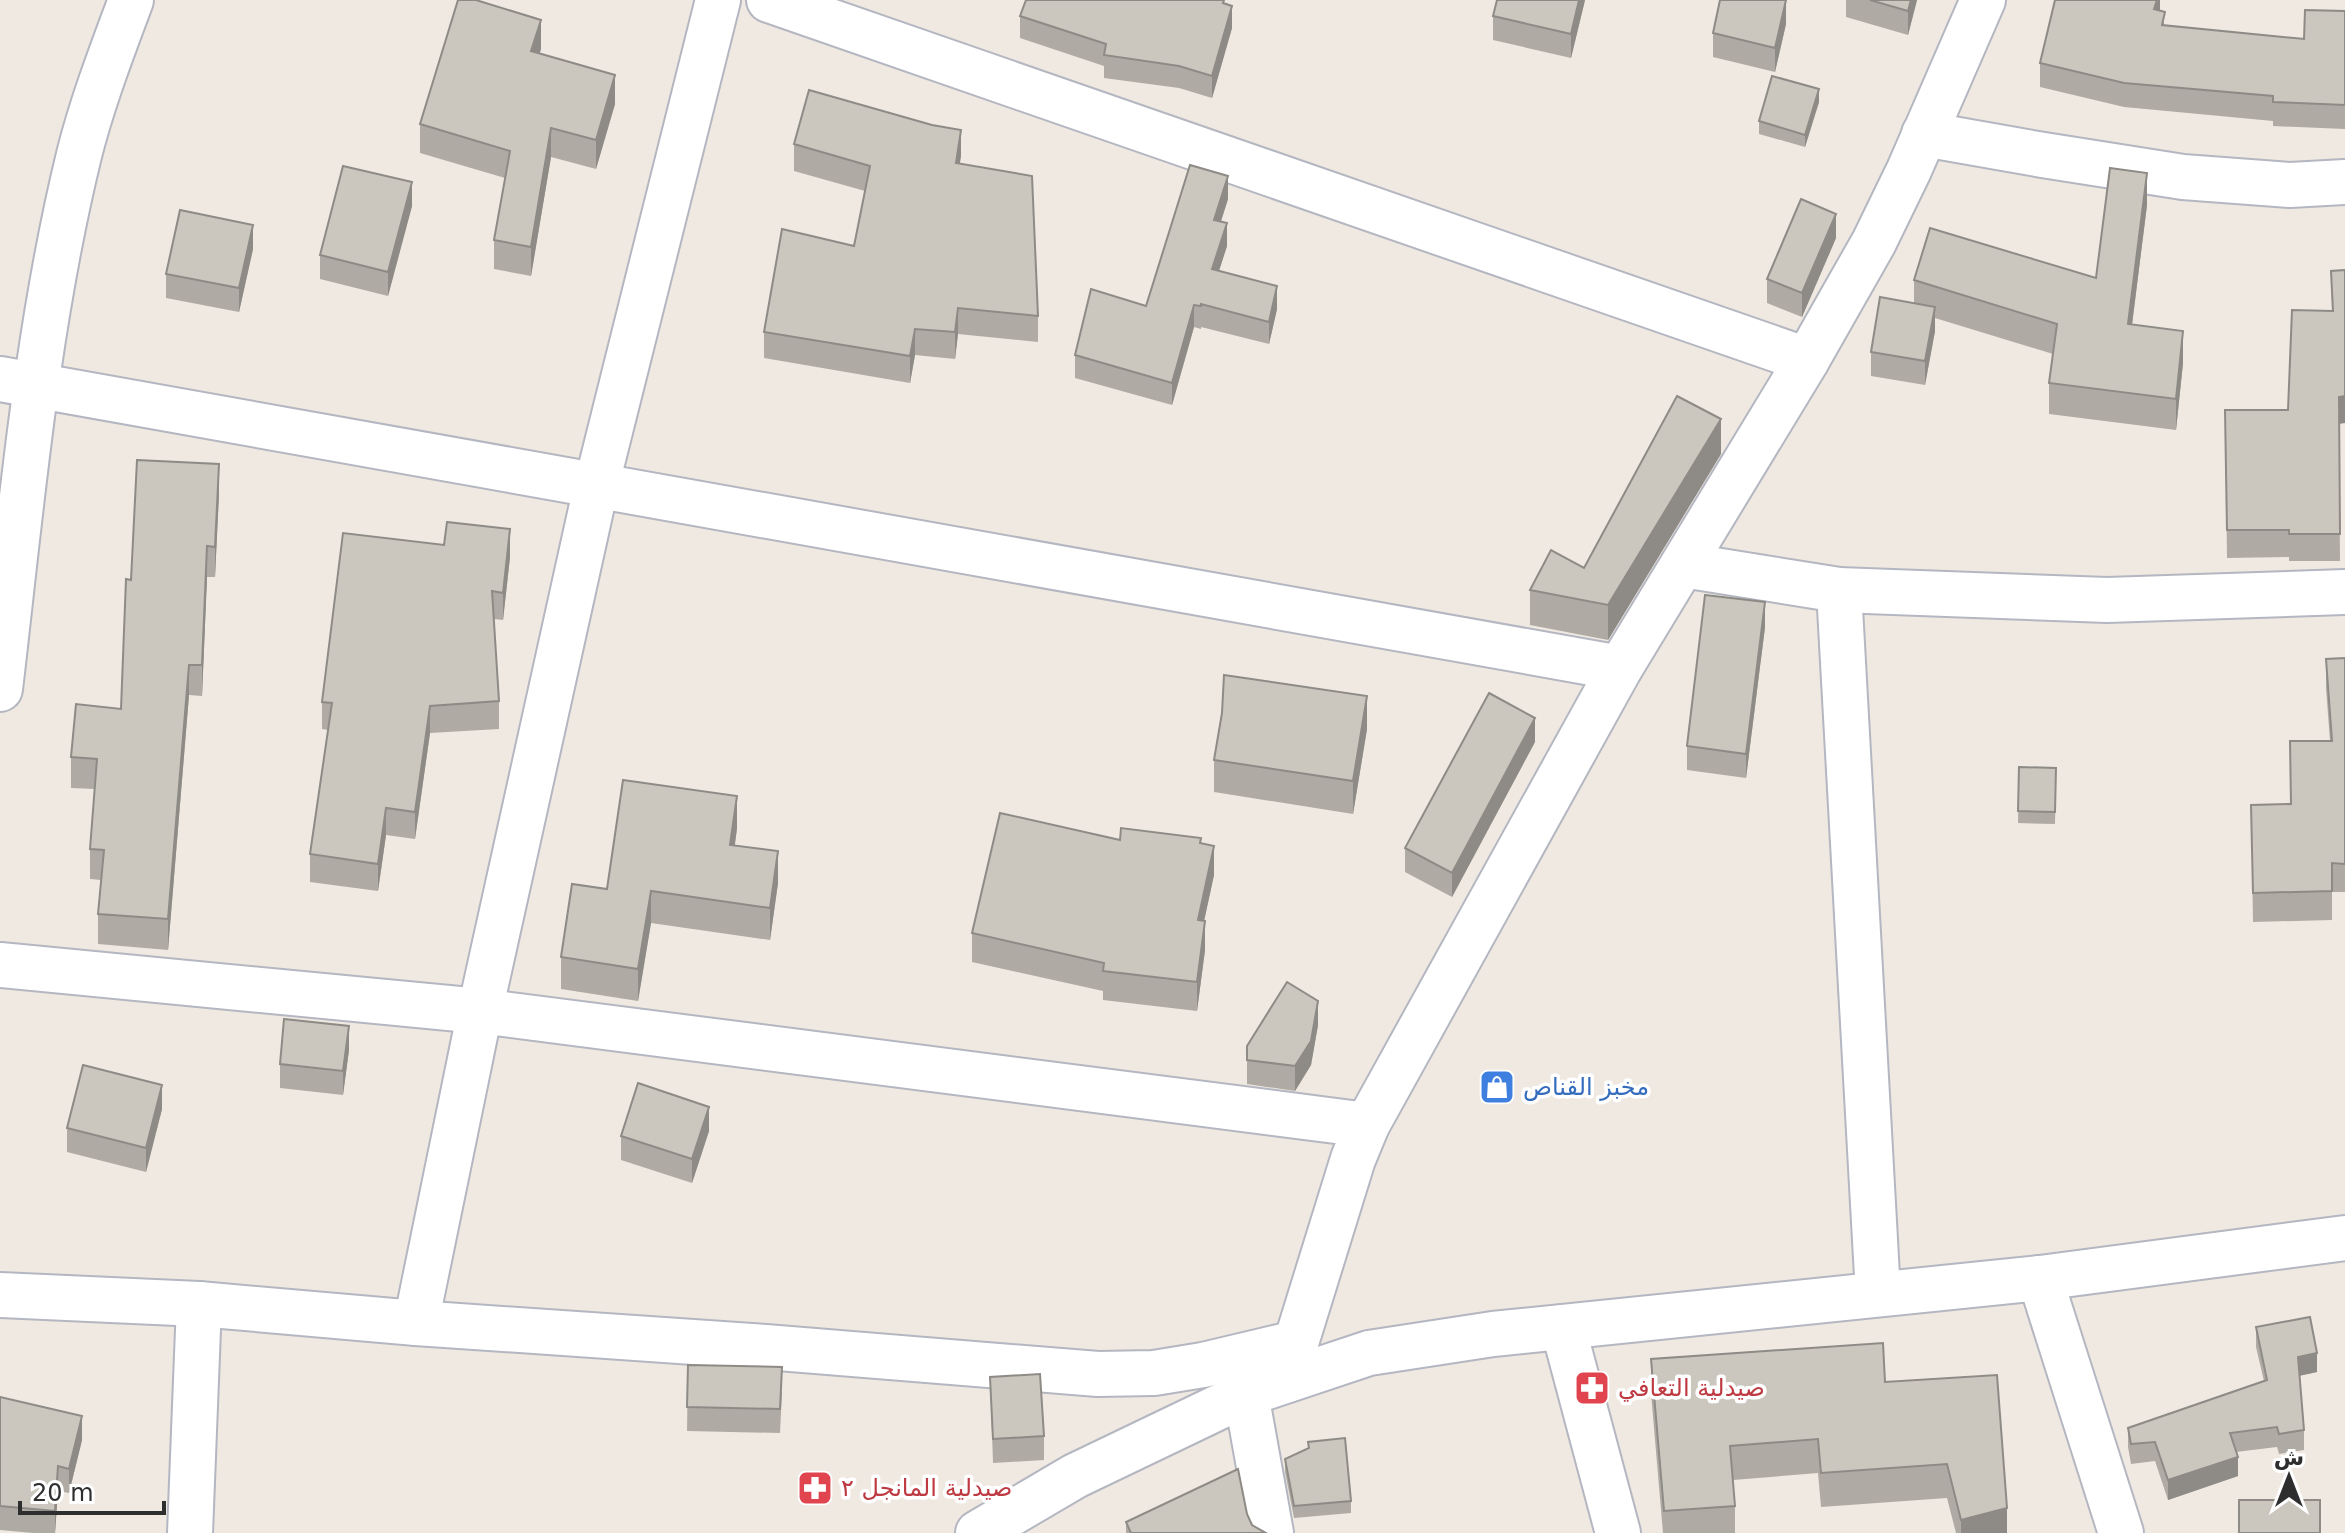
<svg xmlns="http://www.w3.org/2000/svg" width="2345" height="1533" viewBox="0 0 2345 1533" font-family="'DejaVu Sans','Noto Sans Arabic',sans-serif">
  <rect width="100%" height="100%" fill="#efe9e1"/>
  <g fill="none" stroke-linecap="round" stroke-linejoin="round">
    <defs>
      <g id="minor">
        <polyline points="769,0 1807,360"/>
        <polyline points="1924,134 2043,155 2183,177 2290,185 2345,182"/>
        <polyline points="0,379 1620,668"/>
        <polyline points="1683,565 1839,590 2107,600 2345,592"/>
        <polyline points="1839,590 1878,1294"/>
        <path d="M0,689c21,-178 36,-358 79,-534 13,-52 33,-104 52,-155"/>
        <polyline points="0,965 480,1011 1367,1125"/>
        <polyline points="2040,1278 2121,1533"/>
        <polyline points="0,1295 199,1304 416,1323 766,1347 1098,1374 1154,1373 1203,1365 1296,1343"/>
        <polyline points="416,1323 480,1011 596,487 718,0"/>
        <polyline points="1563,1327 1618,1533"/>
        <polyline points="1287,1380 1296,1343 1353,1159 1367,1125 1620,668 1807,360 1874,242 1909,170 1983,0"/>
        <polyline points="1246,1394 1271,1533"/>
        <polyline points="190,1533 199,1304"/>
        <polyline points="978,1533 1075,1476 1246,1394 1369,1353 1493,1334 2040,1278 2345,1238"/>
      </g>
    </defs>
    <use href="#minor" stroke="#b4b7c1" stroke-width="48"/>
    <use href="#minor" stroke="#fff" stroke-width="44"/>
  </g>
  <g fill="#afaba4">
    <polygon points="1497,0 1585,0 1571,58 1493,40 1493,16"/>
    <polygon points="1846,0 1917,0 1908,35 1846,17"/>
    <polygon points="2160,0 2160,11 2165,26 2304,39 2345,11 2345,129 2273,126 2273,121 2124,107 2040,87 2040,63"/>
    <polygon points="1228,5 1232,28 1212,98 1179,88 1104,78 1104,66 1020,38 1020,16"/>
    <polygon points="1786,24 1775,72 1713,57 1713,33"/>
    <polygon points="541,49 539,54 615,104 596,169 551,157 531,276 494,269 494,240 505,178 420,153 420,124"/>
    <polygon points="1819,102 1805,147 1759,134 1759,121"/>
    <polygon points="794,144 961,156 959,164 1038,316 1038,342 958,334 955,359 915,355 910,383 764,358 764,332 854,246 865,191 794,171"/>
    <polygon points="1228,199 1221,221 1227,246 1219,271 1277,309 1269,344 1201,327 1201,329 1194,327 1172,405 1075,378 1075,355 1146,306"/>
    <polygon points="2147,205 2132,325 2183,363 2176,430 2049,414 2049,383 2053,354 1935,318 1935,331 1925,385 1871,376 1871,352 1914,303 1914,280 2096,278"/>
    <polygon points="412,206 388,296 320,279 320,255"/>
    <polygon points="1836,238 1802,317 1767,303 1767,279"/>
    <polygon points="253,249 239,312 166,298 166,274"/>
    <polygon points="2331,271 2339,424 2340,561 2289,561 2289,557 2227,558 2225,410 2288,410 2332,311"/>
    <polygon points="1721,454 1608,640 1530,625 1530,590 1584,568"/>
    <polygon points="219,494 215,577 207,577 202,696 189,695 168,950 98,944 98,914 101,880 90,879 90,849 95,789 71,788 71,757 121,709 131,580"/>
    <polygon points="510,557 503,620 493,619 499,701 499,729 430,733 415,839 386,835 378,891 310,882 310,854 328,730 322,729 322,702"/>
    <polygon points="1765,627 1746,778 1687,770 1687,746"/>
    <polygon points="2345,658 2345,892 2332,892 2332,920 2253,922 2251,805 2290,804 2330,741 2326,688 2326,659"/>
    <polygon points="1367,729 1353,814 1214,792 1214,760"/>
    <polygon points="1535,742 1452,897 1405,872 1405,848"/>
    <polygon points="2019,767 2056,768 2055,824 2018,823"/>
    <polygon points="737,828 735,845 778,883 770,940 651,923 638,1001 561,989 561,957 607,889"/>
    <polygon points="1120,840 1201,844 1214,875 1204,921 1205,950 1197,1011 1103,1000 1103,991 972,962 972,933"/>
    <polygon points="1318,1025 1311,1065 1295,1091 1247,1084 1247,1046"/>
    <polygon points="349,1050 343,1095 280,1088 280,1064"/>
    <polygon points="162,1109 146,1172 67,1152 67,1128"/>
    <polygon points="709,1131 692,1183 621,1160 621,1136"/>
    <polygon points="2256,1327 2317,1372 2299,1376 2304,1430 2304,1450 2279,1454 2277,1447 2236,1452 2238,1476 2168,1500 2155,1461 2131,1464 2128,1447 2128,1428 2264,1381 2256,1347"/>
    <polygon points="1651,1359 1885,1382 2007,1533 1956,1533 1947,1498 1821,1507 1818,1473 1733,1480 1735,1506 1735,1533 1663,1533 1651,1393"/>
    <polygon points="688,1365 782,1392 780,1433 687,1431"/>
    <polygon points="990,1377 1044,1436 1044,1460 993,1463"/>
    <polygon points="0,1397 82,1440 69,1493 58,1491 55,1533 33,1533 0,1530"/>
    <polygon points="1308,1442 1351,1501 1351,1513 1294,1518 1285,1472 1285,1459 1308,1448"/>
    <polygon points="1247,1514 1252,1525 1266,1533 1126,1533 1126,1522"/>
  </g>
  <g fill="#8e8b86">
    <polygon points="1579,0 1585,0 1571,58 1571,34"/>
    <polygon points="1786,0 1786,24 1775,72 1775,48"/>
    <polygon points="1911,0 1917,0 1908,35 1908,11"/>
    <polygon points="2157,0 2160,0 2160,12 2154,9"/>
    <polygon points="1232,6 1232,28 1212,98 1212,76"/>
    <polygon points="541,20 541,49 531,80 531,51"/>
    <polygon points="615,75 615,104 596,169 596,140"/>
    <polygon points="1819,89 1819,102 1805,147 1805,135"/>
    <polygon points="551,128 551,157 531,276 531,247"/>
    <polygon points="961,130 961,156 956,190 956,163"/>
    <polygon points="2147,173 2147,205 2128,356 2128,324"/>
    <polygon points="1228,176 1228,199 1214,243 1214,220"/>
    <polygon points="412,182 412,206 388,296 388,272"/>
    <polygon points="1836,214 1836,238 1802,317 1802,293"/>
    <polygon points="1227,223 1227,246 1212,292 1212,269"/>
    <polygon points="253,225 253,249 239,312 239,288"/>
    <polygon points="1277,286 1277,309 1269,344 1269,322"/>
    <polygon points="1194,305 1194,327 1172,405 1172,383"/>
    <polygon points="1935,307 1935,331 1925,385 1925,361"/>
    <polygon points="958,308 958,334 955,359 955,332"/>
    <polygon points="915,329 915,355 910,383 910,356"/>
    <polygon points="2183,331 2183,363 2176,430 2176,399"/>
    <polygon points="2345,396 2345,423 2339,424 2339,397"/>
    <polygon points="1721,419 1721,454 1608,640 1608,605"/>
    <polygon points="219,464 219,494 215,577 215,547"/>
    <polygon points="510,529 510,557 503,620 503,593"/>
    <polygon points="207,546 207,577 202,696 202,665"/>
    <polygon points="1765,602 1765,627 1746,778 1746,754"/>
    <polygon points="189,665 189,695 168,950 168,919"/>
    <polygon points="1367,696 1367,729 1353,814 1353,781"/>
    <polygon points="430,706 430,733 415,839 415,812"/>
    <polygon points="1535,718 1535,742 1452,897 1452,873"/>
    <polygon points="737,796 737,828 730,877 730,845"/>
    <polygon points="386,808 386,835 378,891 378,864"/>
    <polygon points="1214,846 1214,875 1198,949 1198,920"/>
    <polygon points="778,851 778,883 770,940 770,908"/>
    <polygon points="651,891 651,923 638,1001 638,969"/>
    <polygon points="1205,921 1205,950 1197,1011 1197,982"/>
    <polygon points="1318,1001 1318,1025 1311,1065 1295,1091 1295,1066"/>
    <polygon points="349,1026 349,1050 343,1095 343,1071"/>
    <polygon points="162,1085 162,1109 146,1172 146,1148"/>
    <polygon points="709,1107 709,1131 692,1183 692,1159"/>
    <polygon points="2317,1353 2317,1372 2298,1376 2298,1357"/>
    <polygon points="82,1416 82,1440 69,1493 69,1469"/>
    <polygon points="2238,1457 2238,1476 2168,1500 2168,1480"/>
    <polygon points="58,1466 58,1491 55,1533 55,1511"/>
    <polygon points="2007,1508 2007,1533 1961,1533 1961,1520"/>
  </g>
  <g fill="#cbc7bf" stroke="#8e8b86" stroke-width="2">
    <polygon points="458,0 476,0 541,20 531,51 615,75 596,140 551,128 531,247 494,240 510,151 420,124"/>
    <polygon points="1026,0 1224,0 1223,3 1232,6 1212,76 1179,66 1104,55 1106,44 1020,16"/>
    <polygon points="1497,0 1579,0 1571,34 1493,16"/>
    <polygon points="1720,0 1786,0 1775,48 1713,33"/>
    <polygon points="1870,0 1911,0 1908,11"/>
    <polygon points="2055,0 2157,0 2154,9 2165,12 2162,25 2304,39 2305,10 2345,11 2345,105 2273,102 2273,96 2124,83 2040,63"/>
    <polygon points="1772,76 1819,89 1805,135 1759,121"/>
    <polygon points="809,90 932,125 961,130 956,163 1032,176 1038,316 958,308 955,332 915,329 910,356 764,332 782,229 854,246 870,166 794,144"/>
    <polygon points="1190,165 1228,176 1214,220 1227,223 1212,269 1277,286 1269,322 1201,304 1201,306 1194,305 1172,383 1075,355 1091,289 1146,306"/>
    <polygon points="343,166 412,182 388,272 320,255"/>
    <polygon points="2110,168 2147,173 2128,324 2183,331 2176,399 2049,383 2057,324 1914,280 1930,228 2096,278"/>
    <polygon points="1801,199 1836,214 1802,293 1767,279"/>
    <polygon points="180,210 253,225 239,288 166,274"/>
    <polygon points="2345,270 2345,396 2339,397 2340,534 2289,534 2289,530 2227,530 2225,410 2288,410 2292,310 2333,311 2331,271"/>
    <polygon points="1880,297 1935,307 1925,361 1871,352"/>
    <polygon points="1677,396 1721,419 1608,605 1530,590 1551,550 1584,568"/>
    <polygon points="137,460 219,464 215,547 207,546 202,665 189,665 168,919 98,914 104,850 90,849 97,759 71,757 76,704 121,709 126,579 131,580"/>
    <polygon points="447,522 510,529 503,593 492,591 499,701 430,706 415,812 386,808 378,864 310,854 332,703 322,702 343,533 444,545"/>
    <polygon points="1705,595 1765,602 1746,754 1687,746"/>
    <polygon points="2345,658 2345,864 2332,863 2332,891 2253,893 2251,805 2291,804 2290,741 2332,741 2326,659"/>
    <polygon points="1224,675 1367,696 1353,781 1214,760 1222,713"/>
    <polygon points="1489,693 1535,718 1452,873 1405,848"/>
    <polygon points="2019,767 2056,768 2055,812 2018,811"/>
    <polygon points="623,780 737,796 730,845 778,851 770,908 651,891 638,969 561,957 572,884 607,889"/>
    <polygon points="1000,813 1120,840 1121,828 1201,838 1200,843 1214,846 1198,920 1205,921 1197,982 1103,971 1104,963 972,933"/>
    <polygon points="1287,982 1318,1001 1311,1041 1295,1066 1247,1060 1247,1046"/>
    <polygon points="284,1019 349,1026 343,1071 280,1064"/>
    <polygon points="83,1065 162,1085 146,1148 67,1128"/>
    <polygon points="638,1083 709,1107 692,1159 621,1136"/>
    <polygon points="2310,1317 2317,1353 2298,1357 2304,1430 2279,1434 2277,1427 2230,1433 2238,1457 2168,1480 2155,1442 2131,1444 2128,1428 2267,1380 2256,1327"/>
    <polygon points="1883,1343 1885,1382 1997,1375 2007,1508 1961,1520 1947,1464 1821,1473 1818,1439 1730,1446 1735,1506 1664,1511 1651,1359"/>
    <polygon points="688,1365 782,1367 780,1409 687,1407"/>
    <polygon points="1040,1374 1044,1436 993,1439 990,1377"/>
    <polygon points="0,1397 82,1416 69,1469 58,1466 55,1511 0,1506"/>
    <polygon points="1345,1438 1351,1501 1294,1506 1285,1459 1309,1448 1308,1442"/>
    <polygon points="1238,1469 1247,1514 1252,1525 1266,1533 1131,1533 1126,1522"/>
    <rect x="2239" y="1500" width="81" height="33"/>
  </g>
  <defs>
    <symbol id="shop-square" viewBox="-11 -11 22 22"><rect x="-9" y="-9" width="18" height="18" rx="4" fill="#3f7fe0" stroke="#fff"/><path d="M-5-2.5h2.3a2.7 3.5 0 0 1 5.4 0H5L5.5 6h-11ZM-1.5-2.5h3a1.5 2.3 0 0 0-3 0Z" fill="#fff"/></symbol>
    <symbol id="pharmacy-square" viewBox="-11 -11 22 22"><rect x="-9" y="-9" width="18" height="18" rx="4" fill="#e0444e" stroke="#fff"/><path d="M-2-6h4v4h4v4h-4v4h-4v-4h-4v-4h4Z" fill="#fff"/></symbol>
  </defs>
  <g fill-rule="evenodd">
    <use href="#shop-square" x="1477" y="1067" width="40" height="40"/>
    <use href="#pharmacy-square" x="1572" y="1368" width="40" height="40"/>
    <use href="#pharmacy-square" x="795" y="1468" width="40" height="40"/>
  </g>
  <g text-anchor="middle" stroke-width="7" stroke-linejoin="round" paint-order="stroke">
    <g font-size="24" fill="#366cbe" stroke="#fff" text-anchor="start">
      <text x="1523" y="1095">مخبز القناص</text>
    </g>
    <g font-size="24" fill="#be3a42" stroke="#fff" text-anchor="start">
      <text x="1618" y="1396">صيدلية التعافي</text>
      <text x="841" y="1496">صيدلية المانجل ٢</text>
    </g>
  </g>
  <g transform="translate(2289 1477)" stroke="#ffffff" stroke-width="6" paint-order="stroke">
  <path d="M0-6L14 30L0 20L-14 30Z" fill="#2e2e2e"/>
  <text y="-12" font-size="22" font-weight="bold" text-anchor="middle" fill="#2e2e2e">ش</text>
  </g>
  <path d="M20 1501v12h144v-12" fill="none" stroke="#2e2e2e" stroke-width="4"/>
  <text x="32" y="1501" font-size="24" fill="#2e2e2e" stroke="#ffffff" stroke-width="6" paint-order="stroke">20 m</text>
</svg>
